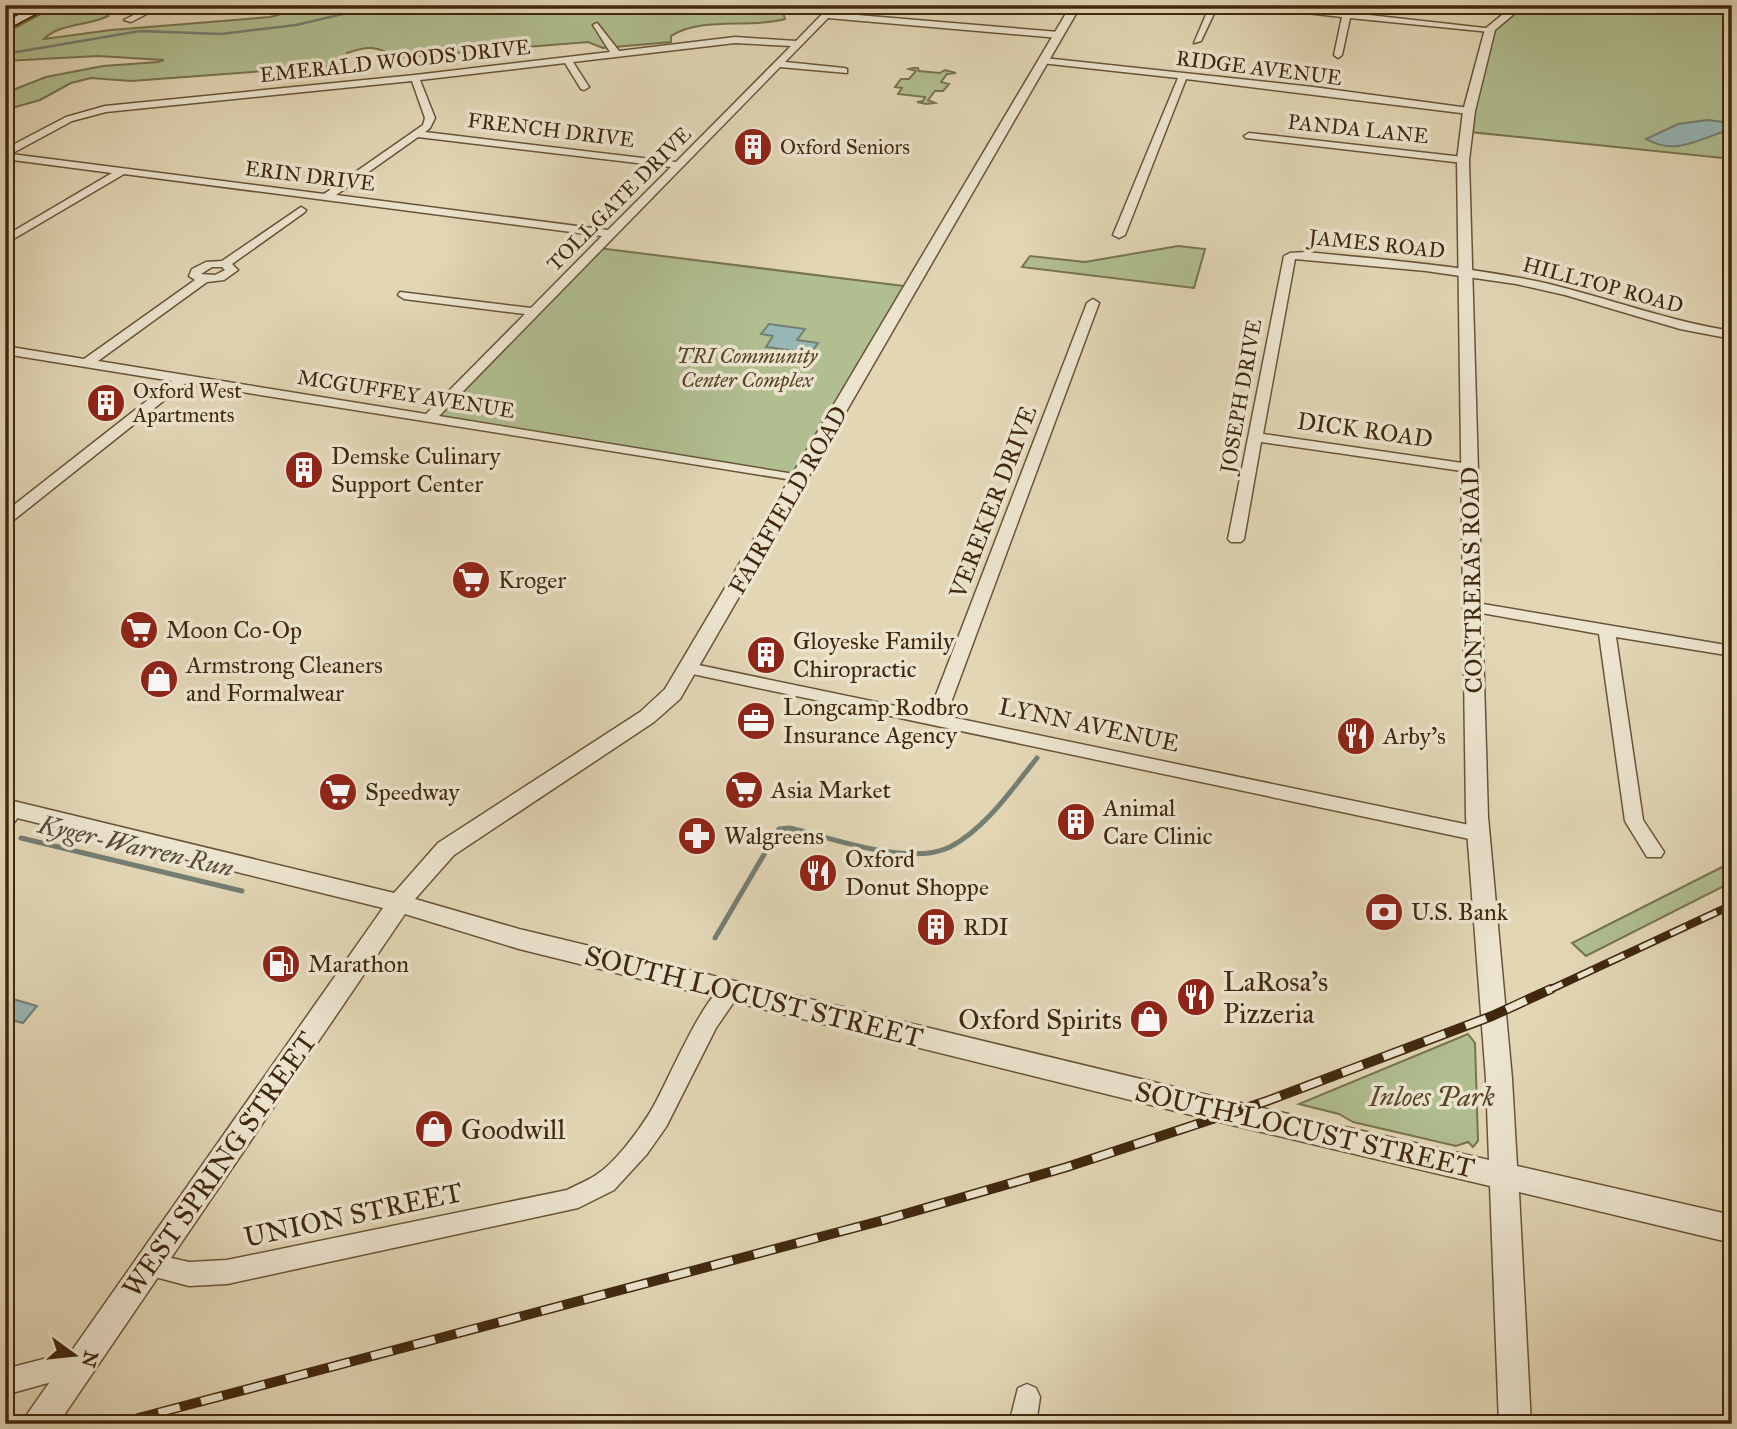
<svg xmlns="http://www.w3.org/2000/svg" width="1737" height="1429" viewBox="0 0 1737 1429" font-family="'IM FELL Great Primer',serif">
  <rect width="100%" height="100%" fill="#e2d6b5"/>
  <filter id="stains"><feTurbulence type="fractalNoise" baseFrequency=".00286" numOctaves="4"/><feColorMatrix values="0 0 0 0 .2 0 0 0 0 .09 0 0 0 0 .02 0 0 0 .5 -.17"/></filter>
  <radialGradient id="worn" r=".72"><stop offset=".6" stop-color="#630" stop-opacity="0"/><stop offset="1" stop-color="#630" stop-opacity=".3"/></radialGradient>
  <g fill="#b0be90" stroke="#78734e" stroke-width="2">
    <path d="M58,5h50l-6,4 6,7c-19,10 -49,7 -64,23l67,-9 159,-13 44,-12h473l-4,7 2,7c-34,10 -84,-3 -114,17v6l-68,6 -15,-6 -194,16c-15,-13 -28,-12 -47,-5l-2,12 -214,16 -40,-3 -20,5 -31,17 -35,10v-17l41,-16 57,-11 55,-4 6,-2 -66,-4 -93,5v-28z"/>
    <path d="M1533,5h199v154l-262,-27 23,-99c8,-15 24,-21 40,-28z"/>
    <polygon points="913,68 918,68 919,71 940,73 945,70 956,73 947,74 941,82 949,84 943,91 935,91 928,100 935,103 926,104 917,102 923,101 925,97 898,94 902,88 895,87 901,79 909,79 916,71 909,69"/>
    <polygon points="1178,246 1205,249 1194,288 1022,267 1030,256 1085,262"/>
    <polygon points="598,248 912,287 800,479 429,419"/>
    <polygon points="1732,862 1732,882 1586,956 1572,943"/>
    <polygon points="1468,1034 1475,1043 1478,1141 1473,1147 1468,1142 1456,1146 1353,1122 1339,1114 1299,1104"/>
  </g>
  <g fill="#97b7b6" stroke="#757e72" stroke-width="2">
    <path d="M1707,120l25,3v6c-30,8 -55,28 -86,10l32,-15z"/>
    <polygon points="769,324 805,329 797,340 818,343 811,353 766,347 773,336 761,334"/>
    <polygon points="6,997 37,1006 23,1023 5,1018"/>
  </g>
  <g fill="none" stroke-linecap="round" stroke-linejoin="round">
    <polyline stroke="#757e72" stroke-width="2.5" points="5,54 140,31 221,34 296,25 381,5"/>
    <g stroke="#757e72" stroke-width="5">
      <polyline points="21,838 242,891"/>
      <path d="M715,938l64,-109 11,-1c42,10 119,39 160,19 36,-19 62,-58 87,-89"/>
    </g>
    <defs>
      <g id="minor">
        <polygon points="153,5 164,5 131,22 124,20"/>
        <path d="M831,5h9l-7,8 226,19 4,3 -4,3 -231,-20 -43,44 59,6 3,1v4l-67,-6 -341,349 361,59 7,4 -2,3 -619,-99 -176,140 -5,1v-12l167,-131 -167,-27v-8l79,13 111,-79 -6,-4 3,-7 14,-7 16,-1 79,-54 5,3 -1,2 -73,52 6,6 -14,10 -17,2 -109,79 328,53 99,-100 -121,-15 -6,-4 2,-3 131,16 71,-72 -478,-62 -119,70v-8l107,-63 -107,-14v-10l61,-32 39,-11 310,-31 195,-23 -17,-27 4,-2 22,28 116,-14 61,4zM735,43l56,3 -115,116 -251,-30 5,-4 5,-10 -15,-38 145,-17 16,26 3,1 5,-3 -16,-25zM412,81l13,37 -2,7 -99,69 -313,-40 61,-33 34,-9zM418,137l253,30 -63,63 -272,-35zM212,267h10l3,3 -10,5 -14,-1z"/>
        <polygon points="1210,5 1218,5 1201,41 1194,43"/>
        <polygon points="1233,5 1265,5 1343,13 1345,5 1353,5 1351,13 1494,29 1490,32 1350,18 1342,55 1338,58 1334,55 1342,17"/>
        <polygon points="1044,58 1313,87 1469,108 1474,111 1469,114 1186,79 1125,235 1119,238 1113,235 1178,78 1041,63 1040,61"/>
        <polygon points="1249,133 1463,157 1468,160 1463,163 1246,138 1244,136"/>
        <polygon points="1731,181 1732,181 1732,188 1726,184"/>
        <path d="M1306,252c80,8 160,14 239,31 63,15 123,38 187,48v8l-52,-10 -115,-34 -49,-11 -90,-13 -131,-12 -32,175 206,30 7,4 -7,4 -208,-30 -17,97 -3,3h-10l-3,-3 56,-283 6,-3z"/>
        <polygon points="1093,299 1099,303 946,716 1479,827 1486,829 1489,834 1486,839 1479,841 683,672 681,668 689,663 929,713 1087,303"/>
        <polygon points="1471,602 1732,646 1732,656 1616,637 1643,820 1664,852 1661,857 1647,857 1625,821 1599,634 1465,610 1463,607 1465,604"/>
        <polygon points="15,803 22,805 24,810 12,825 5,827 5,808"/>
        <path d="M731,981l7,3 4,6 -26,38 -50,99 -19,27 -33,36 -36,18 -351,76 -38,2 -49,-13 -3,-8 3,-8 9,-4 40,9 38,-2 340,-70c9,-5 20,-9 29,-15 19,-12 41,-42 53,-61 18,-28 54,-123 82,-133z"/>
        <polygon points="82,1349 91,1353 95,1362 91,1371 5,1395 5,1369"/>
        <polygon points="1027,1384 1036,1388 1040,1397 1036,1424 1009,1424 1018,1388"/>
      </g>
      <polygon id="tertiary" points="1071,5 1081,5 680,699 654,722 454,855 415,899 519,929 1232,1101 1489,1160 1486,1079 1466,817 1457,160 1463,111 1485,29 1508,10 1518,5 1532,5 1514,14 1495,30 1475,111 1469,160 1488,817 1512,1079 1517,1166 1732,1215 1732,1243 1519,1192 1531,1424 1499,1424 1490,1186 1232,1125 519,949 405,914 58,1424 23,1424 28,1413 383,908 5,815 5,799 394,893 438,843 640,712 665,689"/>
      <polygon id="secondary" points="38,5 52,5 5,30 5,22"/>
    </defs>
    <use href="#minor" stroke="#695437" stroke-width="3"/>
    <use href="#tertiary" stroke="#695437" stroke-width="3"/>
    <use href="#secondary" stroke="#41280d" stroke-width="4"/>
    <use href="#minor" fill="#ece4cf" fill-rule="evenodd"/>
    <use href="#tertiary" fill="#ece4cf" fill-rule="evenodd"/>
    <use href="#secondary" fill="#ece4cf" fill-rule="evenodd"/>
    <defs>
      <polyline id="rail-far1" points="1547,991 1732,905"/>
      <polyline id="rail" points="116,1424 884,1220 1067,1167 1267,1101 1492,1016 1551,989"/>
    </defs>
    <use href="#rail-far1" stroke="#41280d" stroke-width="8"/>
    <use href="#rail" stroke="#41280d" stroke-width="10"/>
    <use href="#rail-far1" stroke="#ece4cf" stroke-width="5" stroke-dasharray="17" stroke-linecap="butt"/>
    <use href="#rail" stroke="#ece4cf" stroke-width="7" stroke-dasharray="22" stroke-linecap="butt"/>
  </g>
  <defs>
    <symbol id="building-disc" viewBox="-11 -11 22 22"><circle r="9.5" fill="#8f2418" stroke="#ece4cf"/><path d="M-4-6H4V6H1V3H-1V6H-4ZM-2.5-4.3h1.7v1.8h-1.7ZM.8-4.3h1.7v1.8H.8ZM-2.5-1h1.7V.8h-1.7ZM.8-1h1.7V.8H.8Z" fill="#fff"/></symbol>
    <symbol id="supermarket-disc" viewBox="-11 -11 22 22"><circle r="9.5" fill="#8f2418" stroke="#ece4cf"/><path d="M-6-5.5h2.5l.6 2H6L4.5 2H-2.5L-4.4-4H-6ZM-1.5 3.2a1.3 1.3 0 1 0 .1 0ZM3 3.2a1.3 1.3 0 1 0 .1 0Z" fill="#fff"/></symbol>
    <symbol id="shop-disc" viewBox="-11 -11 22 22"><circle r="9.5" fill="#8f2418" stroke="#ece4cf"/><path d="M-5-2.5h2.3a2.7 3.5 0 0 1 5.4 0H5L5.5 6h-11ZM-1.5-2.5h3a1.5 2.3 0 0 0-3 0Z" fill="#fff"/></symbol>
    <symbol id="office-disc" viewBox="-11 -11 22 22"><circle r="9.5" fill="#8f2418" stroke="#ece4cf"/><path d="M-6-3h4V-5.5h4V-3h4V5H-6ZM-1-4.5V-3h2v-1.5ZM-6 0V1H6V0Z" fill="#fff"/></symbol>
    <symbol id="restaurant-disc" viewBox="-11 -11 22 22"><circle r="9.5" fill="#8f2418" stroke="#ece4cf"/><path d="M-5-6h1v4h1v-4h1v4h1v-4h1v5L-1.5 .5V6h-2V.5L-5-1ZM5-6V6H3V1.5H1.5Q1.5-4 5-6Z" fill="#fff"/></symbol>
    <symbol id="pharmacy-disc" viewBox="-11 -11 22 22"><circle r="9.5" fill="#8f2418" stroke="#ece4cf"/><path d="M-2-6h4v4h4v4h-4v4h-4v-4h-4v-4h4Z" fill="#fff"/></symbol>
    <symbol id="bank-disc" viewBox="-11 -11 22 22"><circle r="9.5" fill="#8f2418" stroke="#ece4cf"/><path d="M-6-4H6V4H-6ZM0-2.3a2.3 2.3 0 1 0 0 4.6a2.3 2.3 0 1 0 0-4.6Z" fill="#fff"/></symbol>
    <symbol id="fuel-disc" viewBox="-11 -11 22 22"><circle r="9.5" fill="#8f2418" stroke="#ece4cf"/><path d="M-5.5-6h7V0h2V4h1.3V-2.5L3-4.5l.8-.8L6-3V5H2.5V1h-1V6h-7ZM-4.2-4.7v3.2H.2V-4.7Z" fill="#fff"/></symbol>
  </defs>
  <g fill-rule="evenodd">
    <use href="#building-disc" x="731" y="125" width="44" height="44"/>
    <use href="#building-disc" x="84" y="381" width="44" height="44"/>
    <use href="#building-disc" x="282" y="448" width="44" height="44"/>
    <use href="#supermarket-disc" x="449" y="558" width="44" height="44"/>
    <use href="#supermarket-disc" x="117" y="608" width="44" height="44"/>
    <use href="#building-disc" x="744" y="633" width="44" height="44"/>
    <use href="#shop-disc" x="137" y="657" width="44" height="44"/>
    <use href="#office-disc" x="734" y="699" width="44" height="44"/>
    <use href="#restaurant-disc" x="1334" y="714" width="44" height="44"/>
    <use href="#supermarket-disc" x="722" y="768" width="44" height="44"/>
    <use href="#supermarket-disc" x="316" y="770" width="44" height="44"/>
    <use href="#building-disc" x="1054" y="800" width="44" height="44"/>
    <use href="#pharmacy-disc" x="675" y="814" width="44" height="44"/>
    <use href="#restaurant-disc" x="796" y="851" width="44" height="44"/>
    <use href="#bank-disc" x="1362" y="890" width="44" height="44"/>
    <use href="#building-disc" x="914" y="905" width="44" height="44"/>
    <use href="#fuel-disc" x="259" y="942" width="44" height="44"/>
    <use href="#restaurant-disc" x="1174" y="975" width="44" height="44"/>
    <use href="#shop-disc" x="1127" y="997" width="44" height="44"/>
    <use href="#shop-disc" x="412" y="1107" width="44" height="44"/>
  </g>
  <g text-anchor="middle" stroke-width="7" stroke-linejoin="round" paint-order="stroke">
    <g font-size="21" fill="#41280d" stroke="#ece4cf">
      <text transform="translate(395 61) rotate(-6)" y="7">EMERALD WOODS DRIVE</text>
      <text transform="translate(1259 68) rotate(7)" y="7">RIDGE AVENUE</text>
      <text transform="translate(1358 129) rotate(6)" y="7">PANDA LANE</text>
      <text transform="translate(551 130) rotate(7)" y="7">FRENCH DRIVE</text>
      <text transform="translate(310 176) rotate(7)" y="7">ERIN DRIVE</text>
      <text transform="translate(619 199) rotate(-45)" y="7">TOLLGATE DRIVE</text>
      <text transform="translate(1377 244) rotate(6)" y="7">JAMES ROAD</text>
      <text transform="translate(1603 285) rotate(15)" y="7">HILLTOP ROAD</text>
      <text transform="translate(406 394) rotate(9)" y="7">MCGUFFEY AVENUE</text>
      <text transform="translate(1241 396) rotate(-80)" y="7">JOSEPH DRIVE</text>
    </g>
    <g font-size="21" fill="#41280d" stroke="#ece4cf" text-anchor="start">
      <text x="780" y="154">Oxford Seniors</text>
      <text x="133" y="398">Oxford West<tspan x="133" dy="24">Apartments</tspan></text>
    </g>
    <g font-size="21" font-style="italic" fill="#574627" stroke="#ece4cf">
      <text x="747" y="363">TRI Community<tspan x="747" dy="24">Center Complex</tspan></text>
    </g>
    <g font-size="24" fill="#41280d" stroke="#ece4cf">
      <text transform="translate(1365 430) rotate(8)" y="8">DICK ROAD</text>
      <text transform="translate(788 500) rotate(-60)" y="8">FAIRFIELD ROAD</text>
      <text transform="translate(993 502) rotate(-69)" y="8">VEREKER DRIVE</text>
      <text transform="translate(1472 580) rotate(-91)" y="8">CONTRERAS ROAD</text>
      <text transform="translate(1089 725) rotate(12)" y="8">LYNN AVENUE</text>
    </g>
    <g font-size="24" fill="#41280d" stroke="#ece4cf" text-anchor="start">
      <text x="331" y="464">Demske Culinary<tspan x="331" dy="28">Support Center</tspan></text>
      <text x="498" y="588">Kroger</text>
      <text x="166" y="638">Moon Co-Op</text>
      <text x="793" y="649">Gloyeske Family<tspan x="793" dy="28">Chiropractic</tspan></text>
      <text x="186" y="673">Armstrong Cleaners<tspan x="186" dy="28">and Formalwear</tspan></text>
      <text x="783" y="715">Longcamp Rodbro<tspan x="783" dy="28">Insurance Agency</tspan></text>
      <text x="1383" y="744">Arby's</text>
      <text x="771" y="798">Asia Market</text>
      <text x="365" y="800">Speedway</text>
      <text x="1103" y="816">Animal<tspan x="1103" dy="28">Care Clinic</tspan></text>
      <text x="724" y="844">Walgreens</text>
      <text x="845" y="867">Oxford<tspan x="845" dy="28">Donut Shoppe</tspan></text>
      <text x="1411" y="920">U.S. Bank</text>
      <text x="963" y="935">RDI</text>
      <text x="308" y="972">Marathon</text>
    </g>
    <g font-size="26" font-style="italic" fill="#564c37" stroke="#ece4cf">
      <text transform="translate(136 846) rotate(13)" y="9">Kyger-Warren Run</text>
    </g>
    <g font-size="28" fill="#41280d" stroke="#ece4cf" text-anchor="start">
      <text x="1223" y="991">LaRosa's<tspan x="1223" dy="32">Pizzeria</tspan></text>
      <text x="1122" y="1029" text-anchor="end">Oxford Spirits</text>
      <text x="461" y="1139">Goodwill</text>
    </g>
    <g font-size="28" fill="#41280d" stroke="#ece4cf">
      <text transform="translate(754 996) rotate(14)" y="10">SOUTH LOCUST STREET</text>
      <text transform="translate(1305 1129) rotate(13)" y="10">SOUTH LOCUST STREET</text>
      <text transform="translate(219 1164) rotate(-55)" y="10">WEST SPRING STREET</text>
      <text transform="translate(353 1214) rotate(-12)" y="10">UNION STREET</text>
    </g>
    <g font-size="28" font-style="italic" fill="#574627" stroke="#ece4cf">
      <text x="1432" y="1106">Inloes Park</text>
    </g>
  </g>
  <rect width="1737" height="1429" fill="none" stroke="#e2d6b5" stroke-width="28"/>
  <rect x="7" y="7" width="1723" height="1415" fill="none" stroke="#41280d" stroke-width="3.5"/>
  <rect x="14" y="14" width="1709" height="1401" fill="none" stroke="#41280d" stroke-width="2"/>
  <g transform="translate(74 1355) rotate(105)" stroke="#ece4cf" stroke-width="5" paint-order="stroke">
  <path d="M0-5L12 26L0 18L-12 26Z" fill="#41280d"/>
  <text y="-10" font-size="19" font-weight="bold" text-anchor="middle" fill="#41280d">N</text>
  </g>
  <rect width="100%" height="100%" filter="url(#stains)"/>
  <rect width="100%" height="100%" fill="url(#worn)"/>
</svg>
